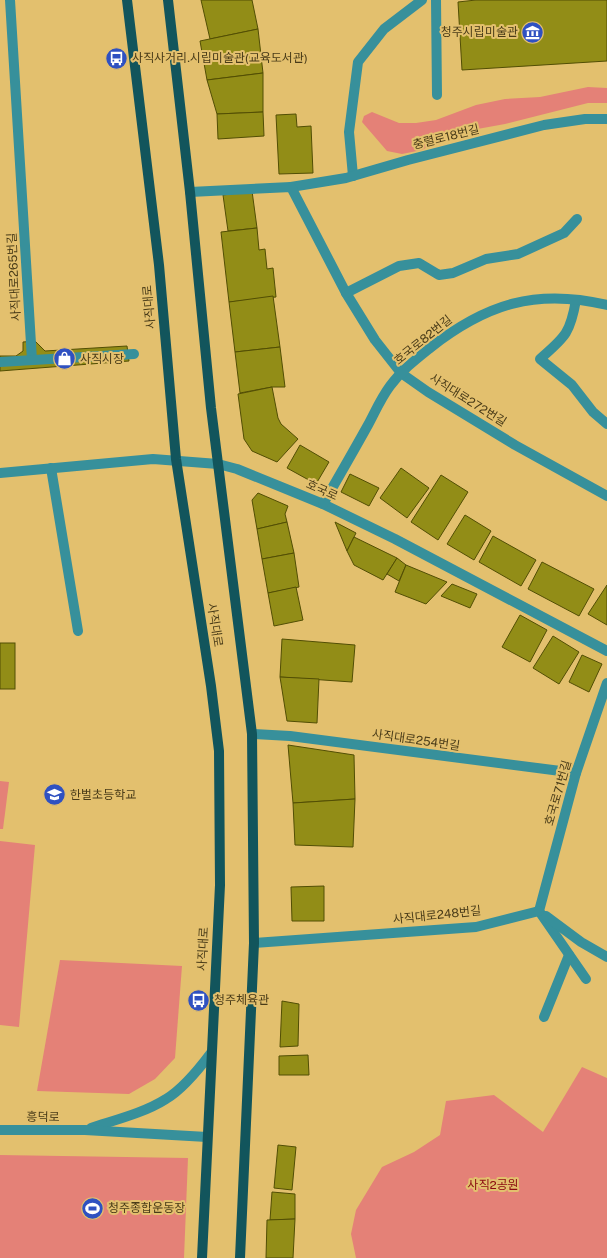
<svg xmlns="http://www.w3.org/2000/svg" width="607" height="1258" viewBox="0 0 607 1258" font-family="'Public Sans','Noto Sans KR',sans-serif">
  <rect width="100%" height="100%" fill="#e3c06e"/>
  <g fill="#e48177">
    <polygon points="588,87 607,88 607,103 588,103 505,124 450,134 422,150 402,154 387,151 362,122 364,116 372,112 399,123 416,123 436,120 476,105 505,99 540,97"/>
    <polygon points="0,781 9,782 3,829 0,829"/>
    <polygon points="0,841 35,845 19,1027 0,1025"/>
    <polygon points="60,960 182,966 175,1058 155,1079 129,1094 37,1091"/>
    <polygon points="582,1067 607,1078 607,1258 356,1258 351,1234 356,1210 382,1167 414,1152 440,1135 446,1101 494,1095 543,1132"/>
    <polygon points="0,1155 188,1158 184,1258 0,1258"/>
  </g>
  <g fill="#928d17" stroke="#524e04">
    <polygon points="201,0 252,0 258,29 210,39"/>
    <polygon points="476,0 607,0 607,61 462,70 458,2"/>
    <polygon points="258,29 263,73 207,80 200,41"/>
    <polygon points="263,73 263,112 217,114 207,80"/>
    <polygon points="263,112 264,136 218,139 217,114"/>
    <polygon points="296,114 297,127 311,126 313,173 279,174 276,115"/>
    <polygon points="252,191 257,228 228,231 223,195"/>
    <polygon points="257,228 259,250 265,249 267,269 273,268 276,297 229,302 221,232"/>
    <polygon points="273,296 280,347 235,352 229,302"/>
    <polygon points="35,341 45,351 127,346 129,361 0,371 0,356 16,356 23,351 23,342"/>
    <polygon points="280,347 285,387 272,387 240,393 235,352"/>
    <polygon points="272,387 278,418 281,424 298,439 277,462 252,451 244,439 238,394"/>
    <polygon points="300,445 329,462 316,484 287,468"/>
    <polygon points="401,468 429,488 407,518 380,498"/>
    <polygon points="350,474 379,488 369,506 341,492"/>
    <polygon points="441,475 468,492 438,540 411,522"/>
    <polygon points="258,493 288,506 285,514 287,522 257,529 252,500"/>
    <polygon points="465,515 491,531 474,560 447,544"/>
    <polygon points="287,522 294,553 262,559 257,529"/>
    <polygon points="335,522 356,533 347,551"/>
    <polygon points="493,536 536,560 521,586 479,562"/>
    <polygon points="354,537 397,558 383,580 354,565 347,551"/>
    <polygon points="294,553 299,587 268,593 262,559"/>
    <polygon points="397,558 406,565 399,581 387,574"/>
    <polygon points="542,562 594,589 579,616 528,589"/>
    <polygon points="406,565 447,582 426,604 395,592"/>
    <polygon points="452,584 477,594 470,608 441,596"/>
    <polygon points="607,585 607,625 588,614"/>
    <polygon points="296,587 303,620 274,626 268,593"/>
    <polygon points="520,615 547,630 530,662 502,647"/>
    <polygon points="553,636 579,652 559,684 533,668"/>
    <polygon points="282,639 355,645 352,682 280,677"/>
    <rect x="0" y="643" width="15" height="46"/>
    <polygon points="582,655 602,664 589,692 569,682"/>
    <polygon points="280,677 319,679 317,723 287,721"/>
    <polygon points="288,745 354,755 355,799 293,803"/>
    <polygon points="355,799 353,847 295,845 293,803"/>
    <polygon points="324,886 324,921 292,921 291,887"/>
    <polygon points="282,1001 299,1004 298,1046 280,1047"/>
    <polygon points="308,1055 309,1075 279,1075 279,1056"/>
    <polygon points="278,1145 296,1147 292,1190 274,1188"/>
    <polygon points="272,1192 295,1194 295,1219 270,1220"/>
    <polygon points="295,1219 293,1258 266,1258 267,1220"/>
  </g>
  <g fill="none" stroke-linecap="round" stroke-linejoin="round">
    <g stroke="#37909b" stroke-width="10">
      <polyline points="10,0 32,360"/>
      <polyline points="436,0 437,95"/>
      <polyline points="353,176 349,132 358,62 384,29 422,0"/>
      <polyline points="291,187 346,178 408,160 544,125 585,119 607,119"/>
      <polyline points="190,192 291,187 346,293 375,340 401,373 428,392 515,445 607,496"/>
      <polyline points="346,293 399,266 419,263 439,275 453,273 486,259 518,254 564,233 577,219"/>
      <path d="M576,300c-6,34 -11,37 -36,59l32,26 21,27 14,12"/>
      <polyline points="0,362 134,354"/>
      <polyline points="51,468 78,631"/>
      <polyline points="0,473 153,459 218,464 237,469 323,504 395,539 607,651"/>
      <path d="M323,504c15,-26 30,-52 45,-79 7,-13 13,-27 22,-39 11,-15 25,-26 40,-38 56,-44 106,-60 177,-43"/>
      <polyline points="252,734 290,736 576,773"/>
      <polyline points="539,911 576,773 607,683"/>
      <polyline points="539,911 586,979"/>
      <polyline points="546,916 581,942 607,957"/>
      <polyline points="254,943 476,927 539,911"/>
      <polyline points="544,1017 569,955"/>
      <path d="M91,1128c24,-8 53,-15 75,-29 17,-10 33,-30 45,-46"/>
      <polyline points="0,1130 85,1130 207,1137"/>
    </g>
    <g stroke="#12555c" stroke-width="10">
      <polyline points="127,0 159,265 176,459 211,686 219,751 220,885 202,1258"/>
      <polyline points="168,0 190,192 211,408 252,734 254,943 240,1258"/>
    </g>
  </g>
  <defs>
    <symbol id="museum-disc" viewBox="-11 -11 22 22"><circle r="9.5" fill="#2f51c1" stroke="#e3c06e"/><path d="M0-6L6-3V-2H-6V-3ZM-5-1h2V3h-2ZM-1-1h2V3h-2ZM3-1h2V3H3ZM-6 4H6V6H-6Z" fill="#fff"/></symbol>
    <symbol id="bus-disc" viewBox="-11 -11 22 22"><circle r="9.5" fill="#2f51c1" stroke="#e3c06e"/><path d="M-5-6H5V4H4V6H2V4H-2V6H-4V4H-5ZM-3.5-4V0h7V-4ZM-3.5 1.2v1.5H-2V1.2ZM2 1.2v1.5H3.5V1.2Z" fill="#fff"/></symbol>
    <symbol id="shop-disc" viewBox="-11 -11 22 22"><circle r="9.5" fill="#2f51c1" stroke="#e3c06e"/><path d="M-5-2.5h2.3a2.7 3.5 0 0 1 5.4 0H5L5.5 6h-11ZM-1.5-2.5h3a1.5 2.3 0 0 0-3 0Z" fill="#fff"/></symbol>
    <symbol id="school-disc" viewBox="-11 -11 22 22"><circle r="9.5" fill="#2f51c1" stroke="#e3c06e"/><path d="M0-5L7-2L0 1L-7-2ZM-4 1L0 2.5L4 1V4Q0 6-4 4Z" fill="#fff"/></symbol>
    <symbol id="stadium-disc" viewBox="-11 -11 22 22"><circle r="9.5" fill="#2f51c1" stroke="#e3c06e"/><path d="M0-5a6.5 5 0 1 0 0 10a6.5 5 0 1 0 0-10ZM-3.5-1.8h7v3.6h-7Z" fill="#fff"/></symbol>
  </defs>
  <g fill-rule="evenodd">
    <use href="#museum-disc" x="520" y="20" width="25" height="25"/>
    <use href="#bus-disc" x="104" y="46" width="25" height="25"/>
    <use href="#shop-disc" x="52" y="346" width="25" height="25"/>
    <use href="#school-disc" x="42" y="782" width="25" height="25"/>
    <use href="#bus-disc" x="186" y="988" width="25" height="25"/>
    <use href="#stadium-disc" x="80" y="1196" width="25" height="25"/>
  </g>
  <g text-anchor="middle" stroke-width="4" stroke-linejoin="round" paint-order="stroke">
    <g font-size="12" fill="#493b18" stroke="#e3c06e" text-anchor="start">
      <text x="518" y="36" text-anchor="end">청주시립미술관</text>
      <text x="132" y="62">사직사거리.시립미술관(교육도서관)</text>
      <text x="80" y="363">사직시장</text>
      <text x="70" y="799">한벌초등학교</text>
      <text x="214" y="1004">청주체육관</text>
      <text x="108" y="1212">청주종합운동장</text>
    </g>
    <g font-size="12" fill="#493b18" stroke="#e3c06e">
      <text transform="translate(446 137) rotate(-14)" y="4">충렬로18번길</text>
      <text transform="translate(14 277) rotate(-93)" y="4">사직대로265번길</text>
      <text transform="translate(149 307) rotate(-95)" y="4">사직대로</text>
      <text transform="translate(423 340) rotate(-39)" y="4">호국로82번길</text>
      <text transform="translate(468 400) rotate(32)" y="4">사직대로272번길</text>
      <text transform="translate(322 490) rotate(24)" y="4">호국로</text>
      <text transform="translate(215 625) rotate(81)" y="4">사직대로</text>
      <text transform="translate(416 740) rotate(8)" y="4">사직대로254번길</text>
      <text transform="translate(558 793) rotate(-74)" y="4">호국로71번길</text>
      <text transform="translate(437 915) rotate(-6)" y="4">사직대로248번길</text>
      <text transform="translate(203 949) rotate(-87)" y="4">사직대로</text>
      <text transform="translate(43 1117) rotate(1)" y="4">흥덕로</text>
    </g>
    <g font-size="12" fill="#8b0b11" stroke="#e3c06e">
      <text x="493" y="1189">사직2공원</text>
    </g>
  </g>
</svg>
